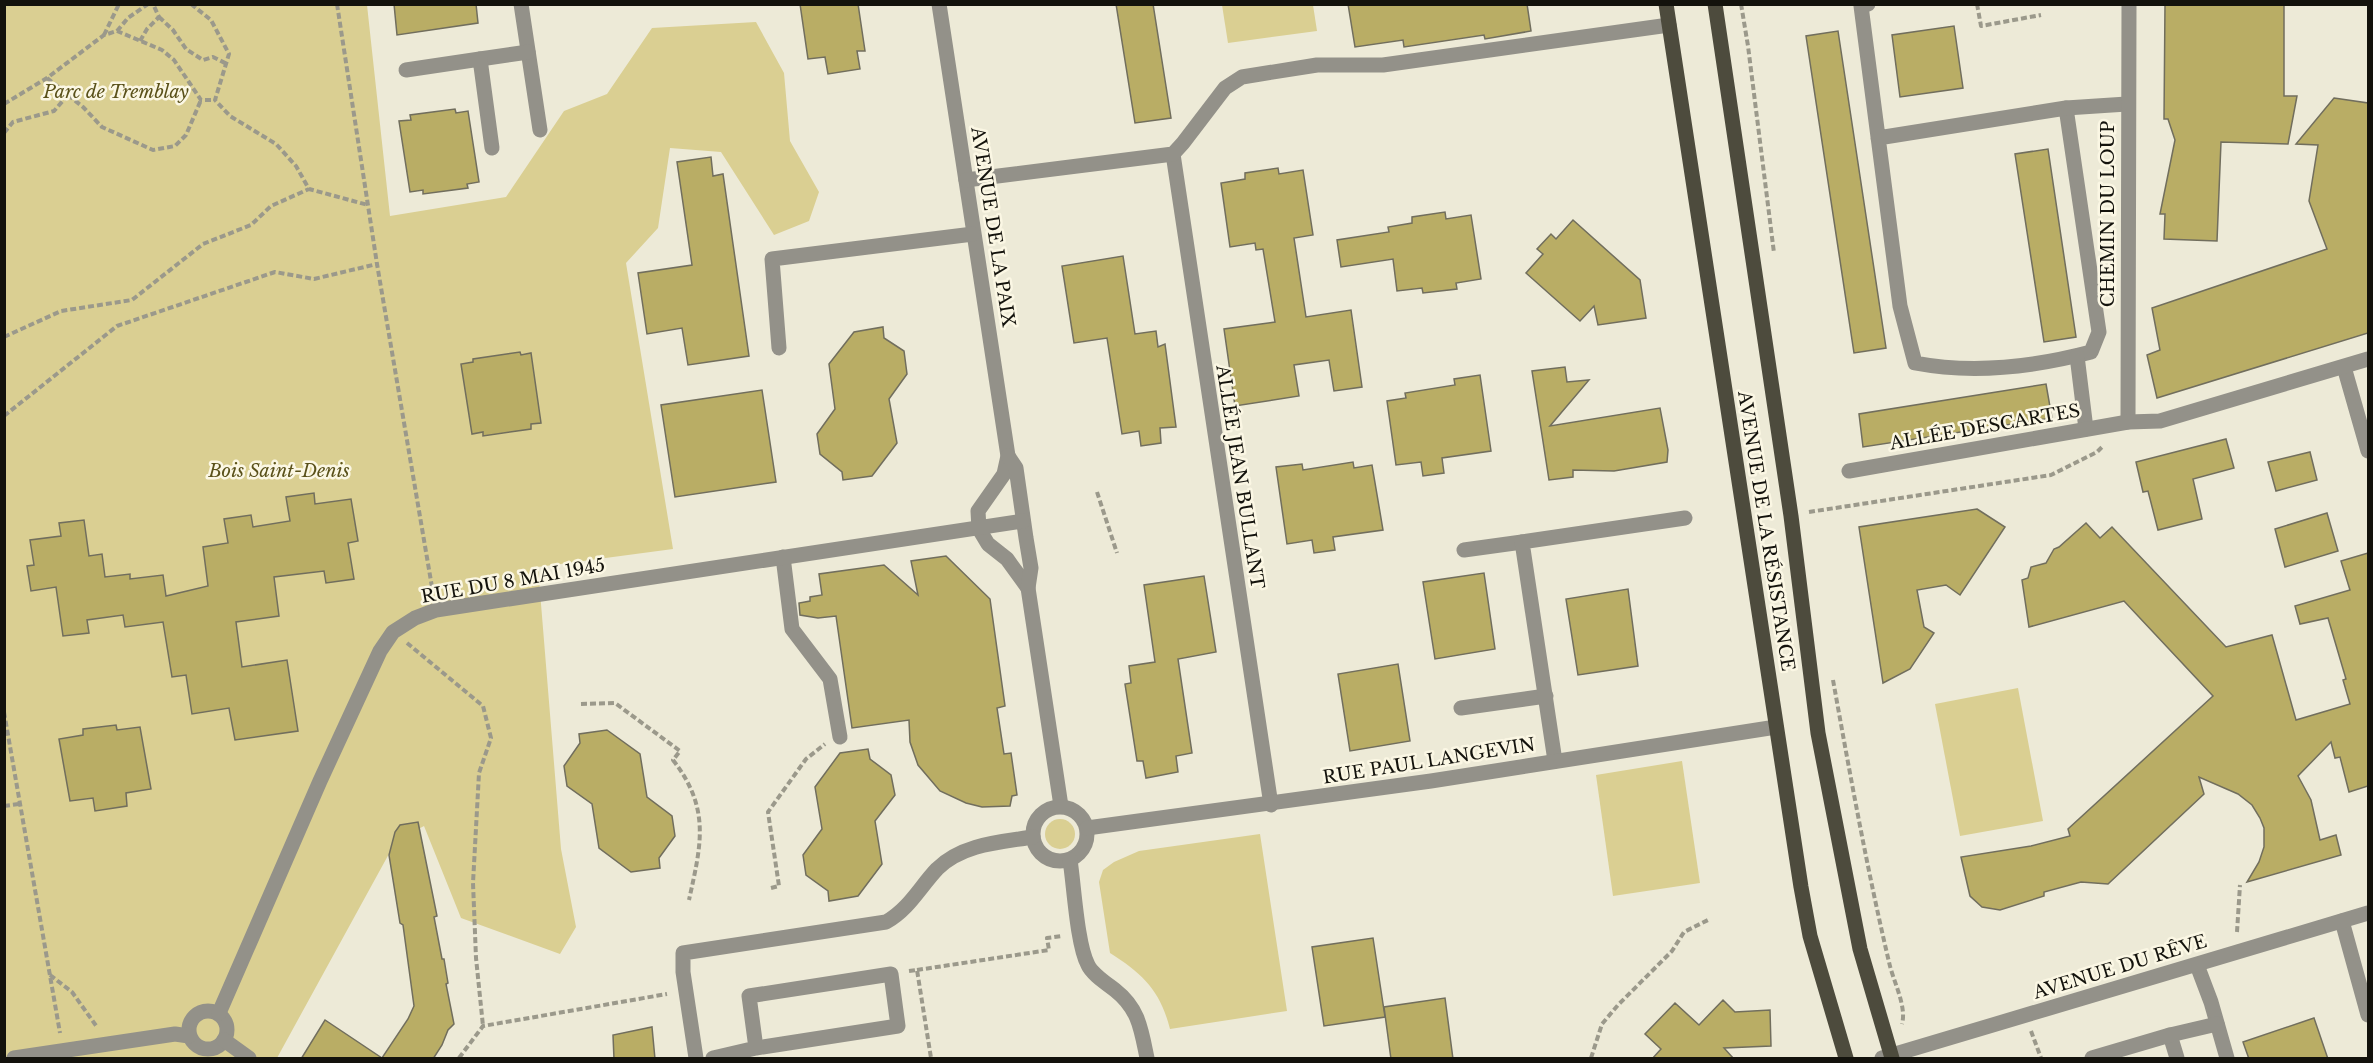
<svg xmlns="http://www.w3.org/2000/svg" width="2373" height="1063" viewBox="0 0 2373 1063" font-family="'Libre Baskerville',serif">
  <rect width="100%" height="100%" fill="#edead7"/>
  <g fill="#dacf92">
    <polygon points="5,5 367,5 390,216 506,197 564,111 607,94 652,28 756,22 784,73 790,141 819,192 809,221 774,235 721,152 670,148 658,228 626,263 673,549 538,567 561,849 576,927 560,954 461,918 424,826 396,841 277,1058 5,1058"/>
    <polygon points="1222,5 1313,5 1317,31 1228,43"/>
    <polygon points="2018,688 2043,821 1960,836 1935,704"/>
    <polygon points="1682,761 1700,883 1613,896 1596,775"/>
    <circle cx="1060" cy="834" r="15"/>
    <path d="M1260,834l27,177 -117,18c-10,-39 -27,-55 -60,-76l-11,-71 4,-12 11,-8 25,-11z"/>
  </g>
  <g fill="#b9ad65" stroke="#716e5d" stroke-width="1.5">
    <polygon points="394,4 476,4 478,23 397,35"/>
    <polygon points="800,4 858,4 865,51 857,51 860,69 828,74 825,57 808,59"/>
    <polygon points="1116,4 1153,4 1171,118 1135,123"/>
    <polygon points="1348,4 1527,4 1531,31 1485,39 1484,35 1404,47 1403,40 1355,47"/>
    <polygon points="2165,4 2284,4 2284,96 2297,96 2288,144 2221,142 2217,241 2164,239 2165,214 2160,214 2175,140 2168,119 2164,119"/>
    <polygon points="1954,26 1963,88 1900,97 1892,35"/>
    <polygon points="1838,31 1886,348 1854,353 1806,36"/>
    <polygon points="2334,98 2368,103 2368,333 2157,398 2147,355 2160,350 2152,308 2327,249 2309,201 2318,145 2296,144"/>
    <polygon points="455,109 456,113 468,111 479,182 467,184 468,188 423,194 423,190 410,192 399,121 411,120 410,115"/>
    <polygon points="2048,149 2076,337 2044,342 2015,154"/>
    <polygon points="711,157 713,176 723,174 749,356 688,365 682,328 647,334 638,273 692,265 677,162"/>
    <polygon points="1278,168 1279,174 1303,170 1313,235 1294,238 1306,317 1351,310 1362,387 1334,391 1329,360 1294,365 1299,396 1235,406 1224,329 1275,322 1263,249 1256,250 1255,243 1230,247 1221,183 1245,179 1245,173"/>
    <polygon points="1445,212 1446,219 1471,215 1481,279 1456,283 1457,289 1423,293 1422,288 1397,291 1393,259 1341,267 1337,240 1389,232 1388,227 1412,223 1412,217"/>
    <polygon points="1573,220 1640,280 1646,318 1598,325 1594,306 1580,321 1526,273 1543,254 1537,249 1551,234 1556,239"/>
    <polygon points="1123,256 1135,334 1156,331 1158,347 1165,344 1176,427 1160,428 1161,443 1141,446 1139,431 1122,434 1107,338 1074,343 1062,266"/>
    <polygon points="883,327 884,338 904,351 907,374 889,399 897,443 872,476 843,480 842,472 820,454 817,434 835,409 829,364 854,332"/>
    <polygon points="520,352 521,355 531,353 541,423 531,424 531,429 483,436 483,432 472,434 461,364 473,362 473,359"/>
    <polygon points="1565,367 1567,382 1589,380 1550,426 1660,408 1668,450 1667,462 1614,471 1573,470 1573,477 1549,480 1532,371"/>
    <polygon points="1480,375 1491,451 1442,458 1444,473 1423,476 1421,462 1396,465 1387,401 1406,398 1405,393 1455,385 1454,379"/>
    <polygon points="2046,384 2052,418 1863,447 1859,414"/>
    <polygon points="762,390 776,482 675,497 661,405"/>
    <polygon points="2226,439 2234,468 2193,479 2202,519 2158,530 2148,491 2143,492 2136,462"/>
    <polygon points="2310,452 2317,480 2276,491 2268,462"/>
    <polygon points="1353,462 1354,468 1372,465 1383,530 1333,537 1335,550 1314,553 1312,540 1287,544 1276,467 1302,464 1303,470"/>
    <polygon points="314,493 315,504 351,499 358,541 348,543 354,579 326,583 324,571 274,577 279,616 236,622 242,667 287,660 298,731 235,740 229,708 192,714 186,675 172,677 163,622 125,627 123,615 87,620 89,633 63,636 56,587 31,591 27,566 34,565 30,540 61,536 59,523 84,520 89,556 102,554 105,577 130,574 130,579 163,575 166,596 208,586 203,547 228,543 224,519 251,515 253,527 290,521 286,497"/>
    <polygon points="1977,509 2005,527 1960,595 1946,585 1917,590 1924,627 1934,633 1910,669 1883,683 1859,527"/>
    <polygon points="2327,513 2338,551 2285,567 2275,529"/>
    <polygon points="2086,523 2100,538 2112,527 2226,647 2272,635 2296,720 2350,704 2343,680 2346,679 2328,618 2300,624 2295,606 2350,590 2341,561 2368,553 2368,786 2349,792 2340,757 2335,758 2331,742 2298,776 2311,800 2320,840 2336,835 2341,855 2247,882 2259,862 2264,847 2264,828 2260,818 2252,805 2238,794 2199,777 2204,794 2108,884 2081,882 2044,892 2044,896 2000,910 1982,907 1970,896 1961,857 2031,846 2070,836 2068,829 2213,696 2124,601 2029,627 2022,580 2028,578 2031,567 2046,563 2054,549 2059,547"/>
    <polygon points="946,556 990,599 1005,706 997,708 1004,754 1011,753 1017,795 1012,796 1010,806 982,807 966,803 940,791 918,765 910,742 909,720 852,728 836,616 818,618 800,615 799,603 810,601 810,597 822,595 819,574 884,565 918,595 911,561"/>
    <polygon points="1484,573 1495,649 1435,659 1423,582"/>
    <polygon points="1204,576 1216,652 1178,659 1192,753 1176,756 1178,772 1146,778 1143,761 1137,761 1125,684 1131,683 1129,666 1155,662 1144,585"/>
    <polygon points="1628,589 1638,666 1578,675 1566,599"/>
    <polygon points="1398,664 1410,741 1350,751 1338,674"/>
    <polygon points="116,725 117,730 140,727 151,789 126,793 127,806 95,811 93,798 70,801 59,739 83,735 83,729"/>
    <polygon points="607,730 640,754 647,797 672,816 675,836 659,858 660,868 631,872 599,848 592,804 567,786 564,766 580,743 579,734"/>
    <polygon points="868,749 870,759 891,775 895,795 875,821 882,864 858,896 829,901 828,891 806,875 803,855 822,829 815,787 840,753"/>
    <polygon points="418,822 437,916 434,917 442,959 444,959 448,983 446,984 454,1024 448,1030 442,1045 433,1059 301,1059 325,1020 382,1058 408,1019 414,1006 403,925 400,923 389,855 395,832 400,825"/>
    <polygon points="1373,938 1385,1017 1324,1026 1312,947"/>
    <polygon points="1445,998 1453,1059 1391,1059 1384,1007"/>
    <polygon points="1723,1000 1735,1012 1770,1010 1771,1046 1724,1048 1734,1059 1652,1059 1661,1049 1645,1034 1675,1003 1699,1025"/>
    <polygon points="2314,1018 2328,1059 2249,1059 2243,1042"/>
    <polygon points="652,1027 655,1059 614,1059 613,1035"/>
  </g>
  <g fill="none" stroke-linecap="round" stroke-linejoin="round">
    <g stroke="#9b998b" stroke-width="4" stroke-dasharray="6 3" stroke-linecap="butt">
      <polyline points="191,4 211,20 229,54 215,100 230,116 276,144 296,166 309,189 368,205"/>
      <polyline points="337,4 377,264 433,593"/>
      <polyline points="1741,4 1748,46 1774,253"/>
      <polyline points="1977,4 1981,26 2041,15"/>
      <polyline points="159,17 173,30 186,49 203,60 213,57 227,64"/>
      <polyline points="117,31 128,18 148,4"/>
      <polyline points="104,35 119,4"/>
      <polyline points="140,41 147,29 159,17 153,4"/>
      <polyline points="47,78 83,107 102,127 153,150 175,146 186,135 201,100"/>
      <polyline points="4,104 47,78 104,35 117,31 162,50 174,60 201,100 215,100"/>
      <polyline points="4,133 13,122 54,111 67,96"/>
      <polyline points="4,337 61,311 132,300 203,244 251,225 271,206 309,189"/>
      <polyline points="4,416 117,326 275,272 314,279 377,264"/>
      <polyline points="1097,492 1117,553"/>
      <polyline points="1809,512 2051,475 2097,452 2103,446"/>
      <polyline points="407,643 483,706 491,738 479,773 473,883 476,958 483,1026"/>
      <path d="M1833,680c17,94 34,189 56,282 4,19 18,44 13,62"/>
      <path d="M581,704l34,-1 65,48 -7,9c38,49 28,85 16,140"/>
      <polyline points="4,712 60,1033"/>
      <polyline points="4,806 19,804"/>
      <polyline points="771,888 779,886 768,812 806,759 825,744"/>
      <polyline points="2237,932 2240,885"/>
      <polyline points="917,970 1049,950 1047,938 1062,936"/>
      <polyline points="909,971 917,970 931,1058"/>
      <polyline points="50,975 72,992 97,1027"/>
      <polyline points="2031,1031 2041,1058"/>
      <polyline points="459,1058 483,1026 667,994"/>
      <polyline points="1591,1058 1602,1024 1618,1005 1672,951 1684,932 1710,919"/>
    </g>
    <g stroke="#939189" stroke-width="15">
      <polyline points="521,4 540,130"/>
      <polyline points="939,4 1008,456 1004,474 978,511 979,529 988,544 1007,559 1028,588"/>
      <path d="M1868,4l-7,2 39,300 15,57c58,11 119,4 176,-11l8,-20 -33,-224 -188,30"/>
      <polyline points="480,59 528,52"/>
      <polyline points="406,70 480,59 492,148"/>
      <polyline points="2066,108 2127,104"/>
      <polyline points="1173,154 1271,805"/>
      <polyline points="966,180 1173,154 1183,143 1225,88 1242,77 1317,65 1383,65 1669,25"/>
      <polyline points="779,348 772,259 973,234"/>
      <polyline points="2077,356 2086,429"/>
      <polyline points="2344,367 2368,451"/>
      <polyline points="2128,422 2129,4"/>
      <polyline points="1008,456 1016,468 1026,538 1031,568 1028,588 1061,806"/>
      <polyline points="1849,471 2128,422 2160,421 2368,359"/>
      <polyline points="1464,550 1522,542"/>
      <polyline points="783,557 792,629 830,679 840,737"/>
      <polyline points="1461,708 1546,696"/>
      <polyline points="1555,761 1522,542 1685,518"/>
      <circle cx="1060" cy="834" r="27"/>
      <polyline points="1087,828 1431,781 1776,727"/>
      <path d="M1070,860c4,25 7,85 18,105 4,9 18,18 27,25 24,19 26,39 32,68"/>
      <polyline points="2342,921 2368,1015"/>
      <polyline points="2197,965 2211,1002 2227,1058"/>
      <circle cx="208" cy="1030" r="19"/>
      <polyline points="219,1013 320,781 380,651 393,632 415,618 436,610 1023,521"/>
      <polyline points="2170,1035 2177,1058"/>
      <polyline points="224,1040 249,1058"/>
      <polyline points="14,1058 175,1034 189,1036"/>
      <path d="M696,1058l-13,-86v-19l203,-31c23,-13 34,-35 51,-53 25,-25 64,-27 96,-32"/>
      <polyline points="713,1058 756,1048 898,1026 891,974 749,996 756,1048"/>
      <polyline points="1882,1058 2368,913"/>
      <polyline points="2092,1058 2170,1035 2217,1024"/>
    </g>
    <g stroke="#4d4b3d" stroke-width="15">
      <polyline points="1666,4 1801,887 1810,936 1846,1058"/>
      <polyline points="1715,4 1791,516 1818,733 1860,949 1892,1058"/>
    </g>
  </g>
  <g text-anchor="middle" stroke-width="5" stroke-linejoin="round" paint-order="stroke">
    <g font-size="18" font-style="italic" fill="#5a511a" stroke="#fbf7e4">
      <text x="116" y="98">Parc de Tremblay</text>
      <text x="279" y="477">Bois Saint-Denis</text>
    </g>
    <g font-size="18" fill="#13120c" stroke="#fbf7e4">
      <text transform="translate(2108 214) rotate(-90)" y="6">CHEMIN DU LOUP</text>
      <text transform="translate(993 227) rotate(81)" y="6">AVENUE DE LA PAIX</text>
      <text transform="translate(1985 427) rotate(-10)" y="6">ALLÉE DESCARTES</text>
      <text transform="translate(1240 477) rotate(81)" y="6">ALLÉE JEAN BULLANT</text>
      <text transform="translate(1766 531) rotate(81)" y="6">AVENUE DE LA RÉSISTANCE</text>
      <text transform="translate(513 581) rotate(-10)" y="6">RUE DU 8 MAI 1945</text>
      <text transform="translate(1429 761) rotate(-9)" y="6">RUE PAUL LANGEVIN</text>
      <text transform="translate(2120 967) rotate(-17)" y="6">AVENUE DU RÊVE</text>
    </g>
  </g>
  <rect width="2373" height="1063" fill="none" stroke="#13120c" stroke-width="12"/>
</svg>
